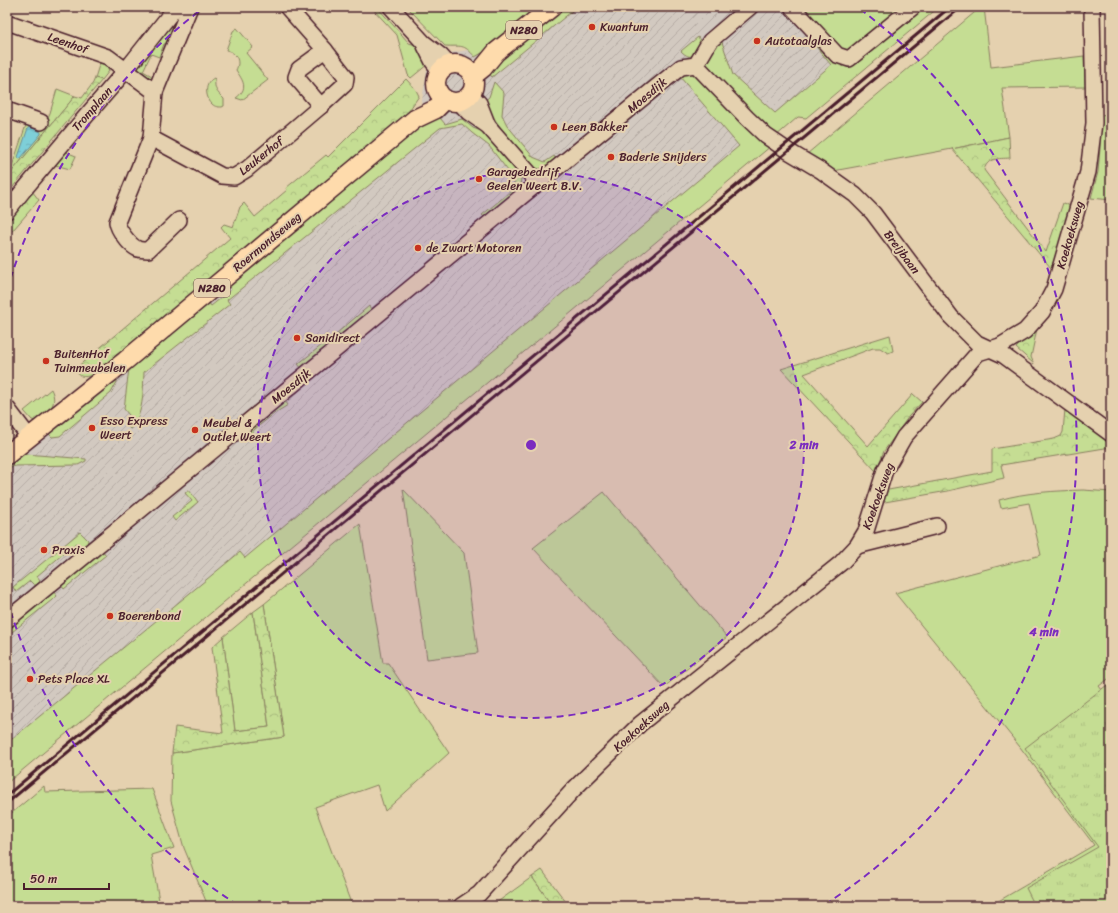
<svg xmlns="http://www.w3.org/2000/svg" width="1118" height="913" viewBox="0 0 1118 913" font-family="Sriracha,sans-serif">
  <defs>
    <pattern id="industrial-furrows" width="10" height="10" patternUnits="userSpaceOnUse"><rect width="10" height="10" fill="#d2c9c0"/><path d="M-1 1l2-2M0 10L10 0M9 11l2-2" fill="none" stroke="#b6aca5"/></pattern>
    <pattern id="forest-crowns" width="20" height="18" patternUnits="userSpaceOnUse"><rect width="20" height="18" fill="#c5dd93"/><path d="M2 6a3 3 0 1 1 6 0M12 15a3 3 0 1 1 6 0" fill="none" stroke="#abbd7f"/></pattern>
    <pattern id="park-tufts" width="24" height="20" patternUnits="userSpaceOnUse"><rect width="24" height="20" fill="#c5dd93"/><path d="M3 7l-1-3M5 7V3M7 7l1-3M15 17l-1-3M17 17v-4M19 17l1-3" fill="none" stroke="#abbd7f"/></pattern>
    <pattern id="water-ripples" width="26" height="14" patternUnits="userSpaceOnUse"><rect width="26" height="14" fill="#7ecfd8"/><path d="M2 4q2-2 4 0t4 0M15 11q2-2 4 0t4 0" fill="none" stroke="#6eb1ba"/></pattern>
  </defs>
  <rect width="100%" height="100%" fill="#e5d1af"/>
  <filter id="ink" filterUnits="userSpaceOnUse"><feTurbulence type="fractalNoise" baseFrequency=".025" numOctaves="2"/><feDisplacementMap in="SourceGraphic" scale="8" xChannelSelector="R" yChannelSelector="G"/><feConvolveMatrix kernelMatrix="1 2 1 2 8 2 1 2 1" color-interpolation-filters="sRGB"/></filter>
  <g filter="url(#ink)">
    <polygon fill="url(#industrial-furrows)" points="531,7 812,7 882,39 7,757 7,449 421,106 427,70 445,54 480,48"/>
    <g fill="#c5dd93" stroke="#887e5f">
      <polygon points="371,7 377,7 409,43 416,45 428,64 411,78 408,75 397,35"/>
      <path d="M407,7h136l-54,42 -14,8c-12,-14 -13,-10 -30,-11z"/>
      <polygon points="563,7 577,7 492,77 487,71 493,64"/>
      <polygon points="784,7 788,7 836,61 918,7 939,7 806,118 798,117 775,137 706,65 708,56 721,39 733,75 775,113 831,65"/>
      <polygon points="803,7 907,7 854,50 844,52 836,49"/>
      <polygon points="981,7 984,7 991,67 1084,56 1085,87 1002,88 1009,137 952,149 833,171 820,162 807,154"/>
      <polygon points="179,12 180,15 176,26 173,26 166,44 164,44 159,57 151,54 143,71 152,76 150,78 147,80 136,70"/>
      <path d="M237,28l16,19 -7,6 22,27 -26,20 -6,-2c13,-10 7,-17 0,-28 5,-9 0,-18 -10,-20l7,-19z"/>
      <path d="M698,37l4,7c-7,10 -10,18 -21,7z"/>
      <path d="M100,62c6,2 7,3 9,9l-7,9 -7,-2z"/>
      <polygon points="692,72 698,74 771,146 7,783 7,756 12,752 7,747 7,743 240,552 245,558 739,146 680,77 685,73"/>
      <path d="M214,78l1,1c-1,11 2,13 9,20v7l-2,1c-4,0 -7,0 -10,-3 -7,-7 -8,-21 2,-26z"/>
      <polygon points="494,82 504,93 502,115 507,125 533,157 545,162 554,156 557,161 547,168 543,169 535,168 529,163 500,127 483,102 489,97"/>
      <polygon points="57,89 75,96 9,175 27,122 43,128 50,113"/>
      <path d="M436,113l9,11 17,-5 11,9 8,3 17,14 21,28 2,6 -1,7 -5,8 -30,24 -3,-3 29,-24 4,-11 -26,-34 -17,-13 -10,-9 -22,4 -213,172 3,4 -86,68c-1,19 0,43 -14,57l-3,-3 6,-6 -9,-11 5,-41 54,-49 26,-16 2,3 20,-16 -2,-3 16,-20z"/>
      <polygon points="1111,114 1111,200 1091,198 1098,172 1100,148 1100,115"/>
      <polygon points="66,152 76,156 70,169 55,165"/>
      <polygon points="369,306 373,312 341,338 337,333"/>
      <polygon points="327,341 331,346 302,369 298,364"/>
      <polygon points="115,379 117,380 117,382 111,393 60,436 52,437 48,433"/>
      <path d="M51,389c8,16 -3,23 -15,32l-4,-1 -8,-9z"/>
      <polygon points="285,401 288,405 275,413 255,429 247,439 245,436 246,433"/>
      <polygon points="26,454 86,459 86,461 78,465 16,466 11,467 7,469 7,464 17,456"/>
      <polygon points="403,489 464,553 478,653 427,659"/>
      <polygon points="189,490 198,502 175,521 172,517 192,501 185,493"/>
      <path d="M1083,490l28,2v185l-12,9 12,16 -8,147 -21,57h-92l104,-61 -74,-98 -125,-154 146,-38 -12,-52 -28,5 -2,-8c27,-8 56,-9 84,-10z"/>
      <polygon points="604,492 727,637 664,687 533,548"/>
      <polygon points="360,524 383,663 388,663 449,753 385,811 377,785 315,807 352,906 208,906 184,848 171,801 172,753 284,737 264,604"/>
      <polygon points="80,532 88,540 87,545 84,547 82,548 76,543 37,576 40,580 40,582 36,585 34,585 30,581 16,592 13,587"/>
      <polygon points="102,550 106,555 64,589 61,585"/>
      <polygon points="53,591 57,596 7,636 7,628"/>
      <polygon points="253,612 269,727 235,731 223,637"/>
      <polygon points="44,786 45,792 152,789 174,848 151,855 160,906 7,906 7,817"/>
      <polygon points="532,877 553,906 492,906"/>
    </g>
    <g fill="url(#forest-crowns)" stroke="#887e5f">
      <polygon points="95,78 102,80 7,194 7,180 9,175 75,96 82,98 93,83"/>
      <path d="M406,79l10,11 3,6 -15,22 -310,257c-9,2 -16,4 -18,-7l154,-130 -9,-11 3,-3 9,3 7,-20 4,-4 11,14 32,-27 -1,-2 40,-33 2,2z"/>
      <path d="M1009,137l1,21c-12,1 -22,-1 -26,12l62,82 17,-49 10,4 -7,22 -15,39 -99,-119z"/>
      <polygon points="32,191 39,200 7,237 7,221"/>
      <polygon points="1038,324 1031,357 1034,364 1016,348"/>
      <polygon points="890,335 893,351 888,353 880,348 873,348 804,374 868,446 913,394 922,402 909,416 884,451 876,471 781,369"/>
      <polygon points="1065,409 1111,443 1111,447 1001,465 1004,478 948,491 879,503 883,491 992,471 992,449 1054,439 1061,436 1063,432"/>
      <polygon points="264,604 284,737 172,753 175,727 223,733 212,647 223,637 235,731 269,727 253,612"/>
      <polygon points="542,870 569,906 553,906 532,877"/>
    </g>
    <polygon fill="url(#park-tufts)" stroke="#887e5f" points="1111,682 1111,906 1035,906 1026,888 1098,847 1025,748"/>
    <polygon fill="url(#water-ripples)" stroke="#698993" points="30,127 41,132 41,134 21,158 19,159 18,157 28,128"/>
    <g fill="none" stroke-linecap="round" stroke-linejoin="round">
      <polyline stroke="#698993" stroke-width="3.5" points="1020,906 1023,906"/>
      <defs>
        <g id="minor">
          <polyline points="391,7 424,43 441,56 449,65"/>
          <polyline points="792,7 837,55 849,59 913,7"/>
          <path d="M7,22l101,35 47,35 -4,46 -34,84c1,8 13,24 21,27 3,1 7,1 10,1l31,-30"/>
          <polyline points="425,46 433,62 440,71"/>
          <polyline points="696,65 747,118 766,136 788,151 820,170 855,195 873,213 951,317 977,343 1003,355 1111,434"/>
          <polyline points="155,92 190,7"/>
          <polyline points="471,95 479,103 488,126"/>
          <polyline points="459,102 468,112 488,126 538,183 681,67 696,65 710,41 750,7"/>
          <polyline points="321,106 296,77 299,69 325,50"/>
          <polyline points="7,110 41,122"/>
          <polyline points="151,138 222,176 234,177 247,169 321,106 345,84 346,77 325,50 287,7"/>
          <polyline points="7,211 23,191 81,122 126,70 176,7"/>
          <polyline points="7,408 29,437"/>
          <polyline points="857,546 937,526"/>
          <polyline points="7,620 538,183"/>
          <polyline points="461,906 479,894 574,789 640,724 841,563 857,546 866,531 885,470 904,437 978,353 1000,346 1025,331 1042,312 1054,289 1088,172 1094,123 1092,7"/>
        </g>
        <g id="major">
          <circle cx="455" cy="83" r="19"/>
          <polyline points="473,76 483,68 496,52 552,7"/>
          <polyline points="7,455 125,361 415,119 436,109 445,100"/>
        </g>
      </defs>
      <use href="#minor" stroke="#4a1f2b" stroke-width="18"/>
      <use href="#major" stroke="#4a1f2b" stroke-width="21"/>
      <use href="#minor" stroke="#e5d1af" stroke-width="15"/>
      <use href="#major" stroke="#fedbac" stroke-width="18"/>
      <g stroke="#4a1f2b" stroke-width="3">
        <polyline points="7,795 950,7"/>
        <polyline points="7,803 961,7"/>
      </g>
    </g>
  </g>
  <circle cx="531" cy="445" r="273" fill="#7b2cbf" fill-opacity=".12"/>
  <g fill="none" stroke="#7b2cbf" stroke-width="2" stroke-dasharray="7 5">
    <circle cx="531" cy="445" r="273"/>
    <path d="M238 905A546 546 0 0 1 7 600M7 290A546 546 0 0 1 202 9M860 9A546 546 0 0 1 824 905"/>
  </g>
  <g fill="#c8321e" stroke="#e5d1af" stroke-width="1.5">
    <circle cx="592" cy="27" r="4"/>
    <circle cx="757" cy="41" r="4"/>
    <circle cx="554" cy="127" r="4"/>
    <circle cx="611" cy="157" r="4"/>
    <circle cx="479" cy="179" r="4"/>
    <circle cx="418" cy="248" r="4"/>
    <circle cx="297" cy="338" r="4"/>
    <circle cx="46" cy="361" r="4"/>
    <circle cx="92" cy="428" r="4"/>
    <circle cx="195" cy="430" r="4"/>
    <circle cx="44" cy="550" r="4"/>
    <circle cx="110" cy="616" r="4"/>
    <circle cx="30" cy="679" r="4"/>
  </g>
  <g text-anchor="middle" stroke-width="4" stroke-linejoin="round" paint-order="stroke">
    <g fill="#e5d1af" stroke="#785453" stroke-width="1">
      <rect x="506" y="21" width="36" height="18" rx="3"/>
      <rect x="194" y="279" width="36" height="18" rx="3"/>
    </g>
    <g font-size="11" font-weight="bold" fill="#4a1f2b">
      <text x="524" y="34">N280</text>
      <text x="212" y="292">N280</text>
    </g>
    <g font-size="12" fill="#4a1f2b" stroke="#e5d1af" text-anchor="start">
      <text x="600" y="31">Kwantum</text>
      <text x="765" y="45">Autotaalglas</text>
      <text x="562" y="131">Leen Bakker</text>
      <text x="619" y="161">Baderie Snijders</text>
      <text x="487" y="176">Garagebedrijf<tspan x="487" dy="14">Geelen Weert B.V.</tspan></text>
      <text x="426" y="252">de Zwart Motoren</text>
      <text x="305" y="342">Sanidirect</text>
      <text x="54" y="358">BuitenHof<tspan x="54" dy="14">Tuinmeubelen</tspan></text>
      <text x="100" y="425">Esso Express<tspan x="100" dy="14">Weert</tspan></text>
      <text x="203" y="427">Meubel &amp;<tspan x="203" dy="14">Outlet Weert</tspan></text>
      <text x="52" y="554">Praxis</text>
      <text x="118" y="620">Boerenbond</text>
      <text x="38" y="683">Pets Place XL</text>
    </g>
    <g font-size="12" fill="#4a1f2b" stroke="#e5d1af">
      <text transform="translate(68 43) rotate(19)" y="4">Leenhof</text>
      <text transform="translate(647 95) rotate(-40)" y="4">Moesdijk</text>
      <text transform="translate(92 109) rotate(-49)" y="4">Tromplaan</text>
      <text transform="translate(261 156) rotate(-39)" y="4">Leukerhof</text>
      <text transform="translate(1070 235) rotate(-74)" y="4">Koekoeksweg</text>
      <text transform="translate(267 242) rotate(-40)" y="4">Roermondseweg</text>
      <text transform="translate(902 252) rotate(53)" y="4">Breijbaan</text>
      <text transform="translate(291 386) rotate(-39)" y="4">Moesdijk</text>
      <text transform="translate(878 496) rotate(-70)" y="4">Koekoeksweg</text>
      <text transform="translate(641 726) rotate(-42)" y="4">Koekoeksweg</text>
    </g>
  </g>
  <circle cx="531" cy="445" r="6" fill="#7b2cbf" stroke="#e5d1af" stroke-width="2"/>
  <g font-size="12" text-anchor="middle" font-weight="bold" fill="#7b2cbf" stroke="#e5d1af" stroke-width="4" stroke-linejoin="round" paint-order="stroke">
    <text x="804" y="449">2 min</text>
    <text x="1044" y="636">4 min</text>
  </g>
  <rect width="1118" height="913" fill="none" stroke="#e5d1af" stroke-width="24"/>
  <rect x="12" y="12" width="1094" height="889" fill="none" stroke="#4a1f2b" stroke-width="1.5" filter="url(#ink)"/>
  <path d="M24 883v6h85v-6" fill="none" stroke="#4a1f2b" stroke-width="2"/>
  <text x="30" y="883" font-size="12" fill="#4a1f2b" stroke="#e5d1af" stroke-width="3" paint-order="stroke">50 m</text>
</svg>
